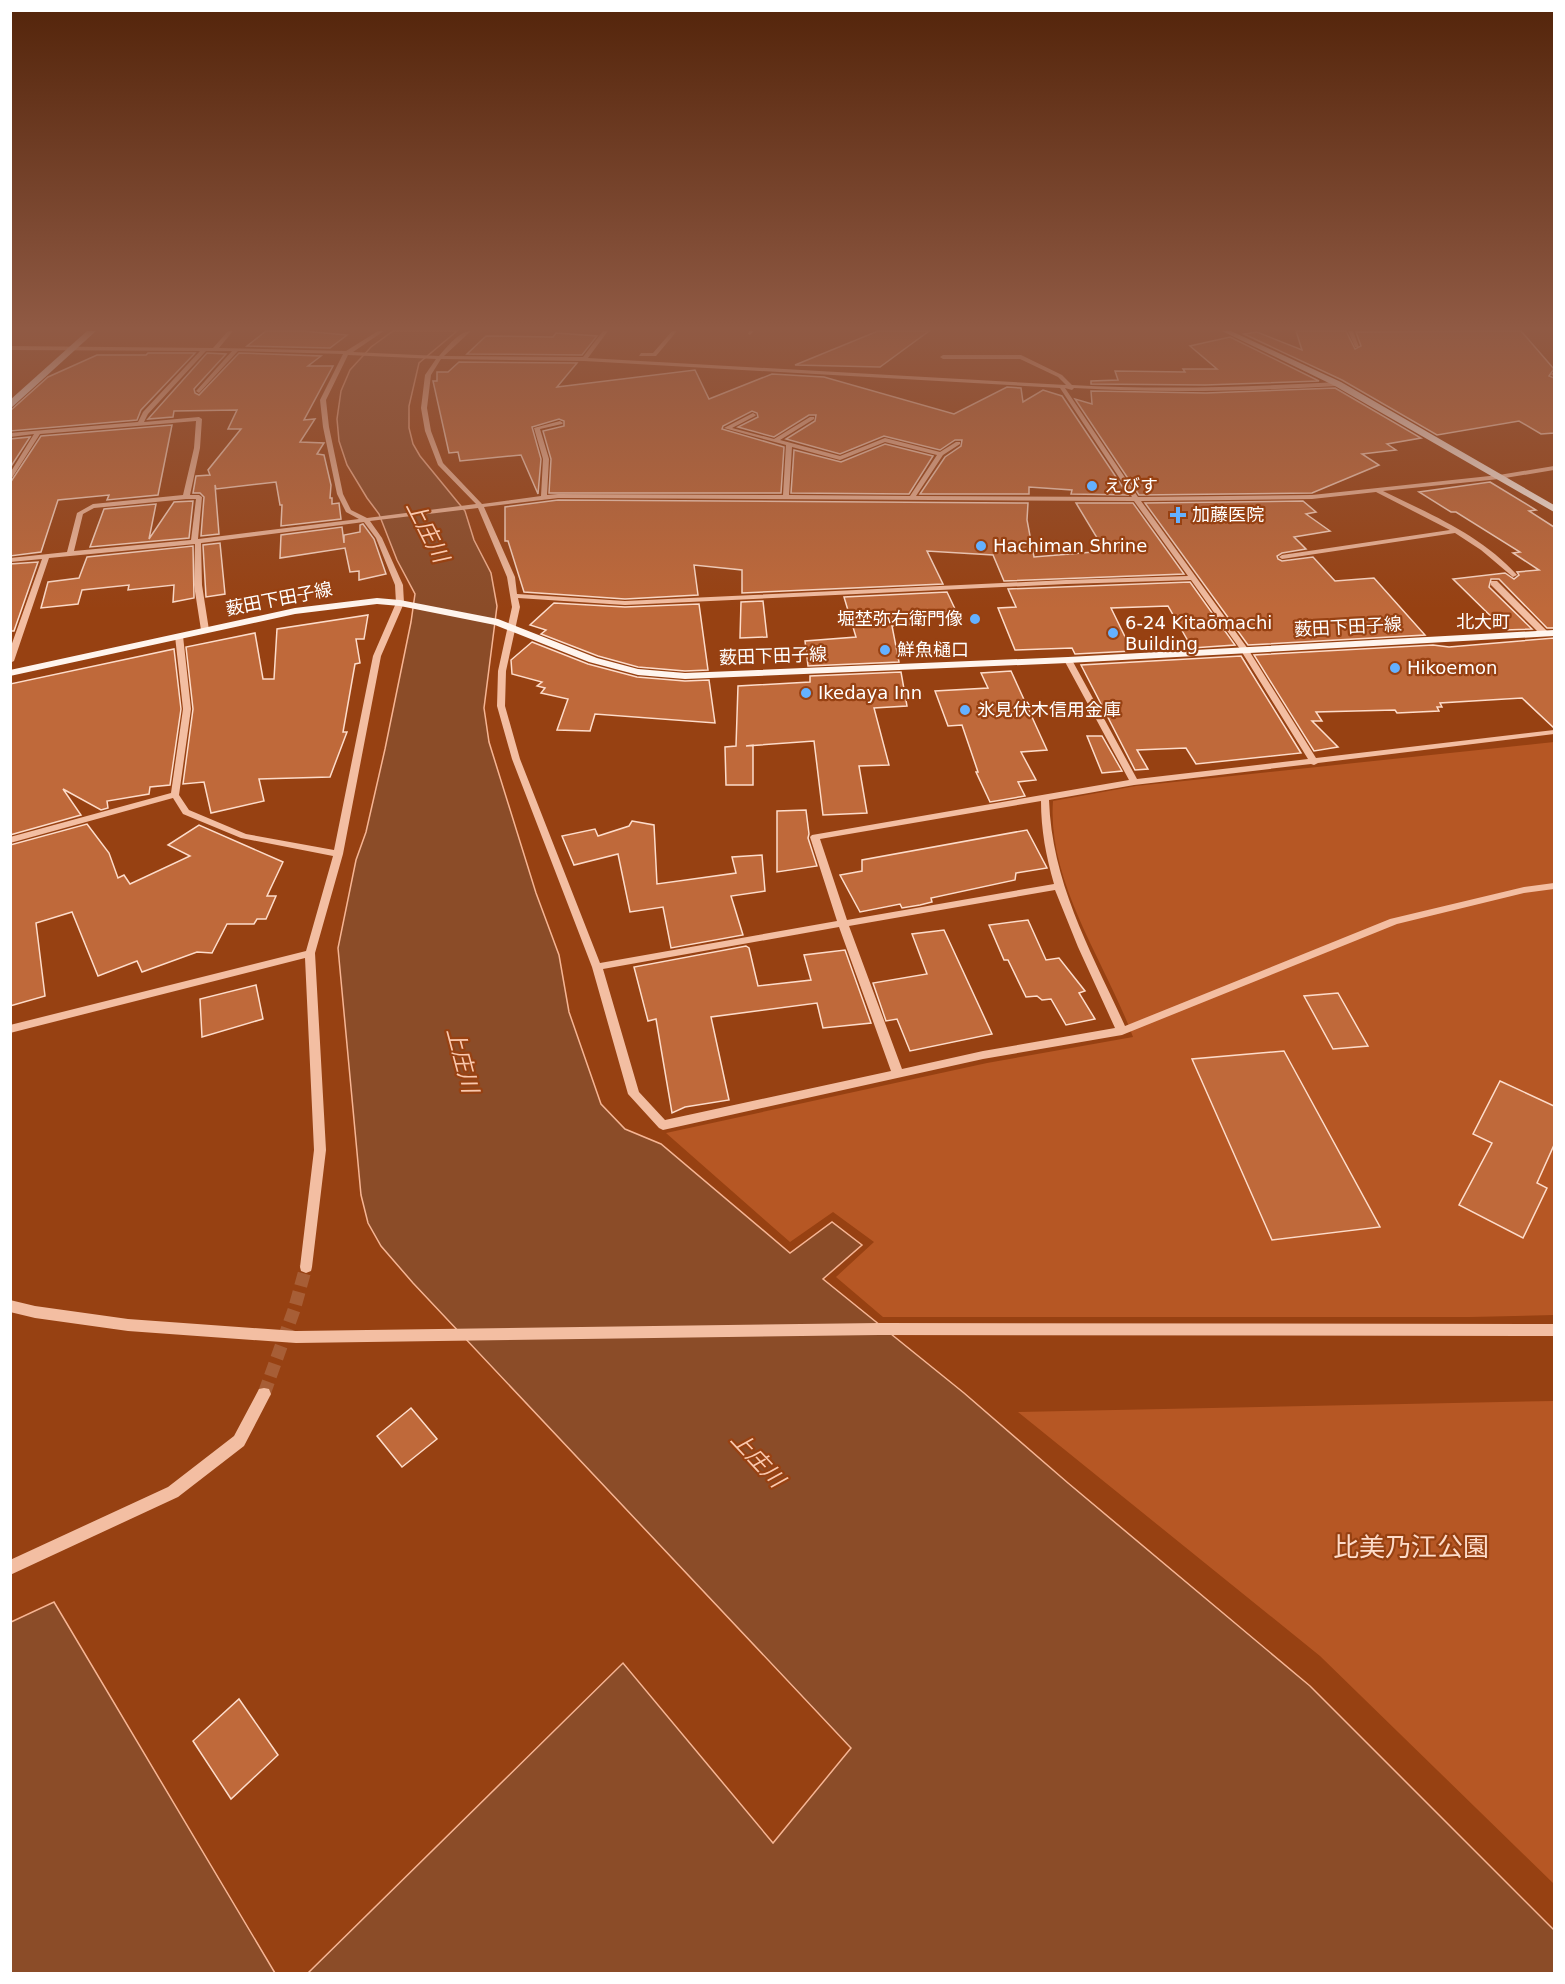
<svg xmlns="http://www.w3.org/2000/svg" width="1565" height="1984" viewBox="0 0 1565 1984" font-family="'DejaVu Sans','Noto Sans JP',sans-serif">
  <rect width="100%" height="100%" fill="#974112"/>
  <g fill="#b65724">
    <path d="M1554,742v573l-84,2h-587l-47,-40 38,-35 -41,-30 -43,30 -124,-109 321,-70 146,-26c-27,-74 -86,-154 -80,-236l83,-15z"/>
    <polygon points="1554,1401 1554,1884 1320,1656 1018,1412"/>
  </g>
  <g fill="#8b4c28" stroke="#f6b594" stroke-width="1.5">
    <polygon points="393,331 457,331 419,363 409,406 409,428 413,444 420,456 465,511 474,540 491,573 497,606 484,708 489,742 536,893 559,955 569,1012 601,1104 625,1129 661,1144 790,1253 832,1222 862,1245 823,1279 964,1393 1068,1483 1310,1686 1554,1930 1554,1973 307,1974 623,1663 773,1843 851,1748 413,1283 381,1246 368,1223 361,1195 338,948 356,860 366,832 385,749 411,622 415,594 397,560 379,514 367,498 347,465 339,441 337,419 341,391 350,370 371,347"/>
    <polygon points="54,1602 275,1973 11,1973 11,1622"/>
  </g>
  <g fill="#bf693a" stroke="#fddcca" stroke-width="1.5">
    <polygon points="266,331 303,331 347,335 330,348 247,346"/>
    <polygon points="878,331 929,331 880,367 795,365"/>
    <polygon points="1296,331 1346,331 1355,349 1361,346 1356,332 1521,331 1554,369 1549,376 1554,378 1554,433 1541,434 1519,421 1437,435 1342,380 1244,334 1257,332 1302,350"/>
    <polygon points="556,333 597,336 582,355 467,354 486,336 553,337"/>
    <polygon points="1230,337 1319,381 1205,385 1091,384 1091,381 1118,380 1115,371 1185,372 1183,369 1217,369 1190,346"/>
    <polygon points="148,353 195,353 141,410 137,420 10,431 10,411 48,377 97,355 146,355"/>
    <polygon points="207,353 226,354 194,389 195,393 199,395 239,353 321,356 308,366 333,366 304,420 315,419 300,442 324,443 317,454 324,455 331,485 330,498 332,498 332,504 339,503 341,519 281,526 282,505 280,505 276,482 216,489 215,485 219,534 201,536 204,497 200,493 193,493 196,476 210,475 208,470 241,429 228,429 237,410 174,411 173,417 148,419"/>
    <polygon points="459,362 577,363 557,387 695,370 709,399 772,374 824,377 954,414 1007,387 1021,388 1023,402 1043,390 1062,396 1128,495 1071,494 1072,490 1029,487 1029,494 920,494 945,457 961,446 962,440 955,440 940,450 884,436 840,454 786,439 815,421 816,415 809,415 774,437 738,427 758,417 757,413 752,411 723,426 722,429 784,447 781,493 549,493 551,459 543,431 564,426 564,421 559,419 532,427 541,459 538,494 521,455 460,461 458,452 449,453 433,381 437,381 437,372 448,372"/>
    <polygon points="1335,388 1421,438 1387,444 1396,450 1362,454 1379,465 1312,493 1139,495 1075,399 1092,404 1091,391 1206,393"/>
    <polygon points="172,425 158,495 107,500 109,495 58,500 41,552 10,556 10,483 41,436"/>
    <polygon points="30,437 10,468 10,439"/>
    <polygon points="885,444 933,456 909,494 791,493 794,450 841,462"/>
    <polygon points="1490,482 1536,510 1529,511 1554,527 1554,628 1547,628 1499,579 1491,579 1489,587 1532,629 1505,630 1453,579 1505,573 1514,579 1519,575 1517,572 1539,570 1513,553 1520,552 1456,512 1451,512 1419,492"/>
    <polygon points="558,500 1028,503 1027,520 1034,557 1105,551 1076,503 1133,503 1184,574 1004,581 993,555 927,551 943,584 742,593 742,570 694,565 698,595 625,599 524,592 508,541 505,541 505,507"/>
    <polygon points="193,501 189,538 90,547 104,509 156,504 149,539 174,502"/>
    <polygon points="1303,501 1316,512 1306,514 1330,531 1294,537 1306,549 1282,553 1277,556 1278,559 1282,561 1313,557 1335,581 1374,578 1425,635 1248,645 1145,503"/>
    <polygon points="363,524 374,539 386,574 359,580 359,571 350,572 345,548 280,558 281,535 342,527 344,543 344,535 360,532 360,525"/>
    <polygon points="220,543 225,594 206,597 203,545"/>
    <polygon points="193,546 194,598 173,602 174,585 128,590 129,585 82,590 78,604 41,608 48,582 79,578 87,557"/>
    <polygon points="38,562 14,631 10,631 10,564"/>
    <polygon points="1190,582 1235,645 1192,648 1168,606 1111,608 1132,651 1075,654 1072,648 1015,650 998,608 1016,607 1008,589"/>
    <polygon points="947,592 956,611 922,614 926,623 892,626 899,662 808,666 805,641 856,637 844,597"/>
    <polygon points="763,601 767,637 740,638 741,602"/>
    <polygon points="554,603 625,607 699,604 708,670 685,671 638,667 598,656 541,634 546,630 530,625"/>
    <polygon points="368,615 364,639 356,639 360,663 355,664 343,732 347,732 330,777 259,779 264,801 211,813 204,782 183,784 193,709 186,647 255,633 263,679 274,679 277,629"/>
    <polygon points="1554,638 1554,728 1522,698 1440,703 1442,707 1437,707 1439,711 1397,713 1395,710 1316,712 1322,721 1312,721 1338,747 1314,751 1254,655 1433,645 1449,647"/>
    <polygon points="532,642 588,664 637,677 685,681 709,680 715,723 595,714 590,731 557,730 568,699 541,693 545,688 537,686 542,682 512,674 511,660"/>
    <polygon points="174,649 181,709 170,785 150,787 149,794 107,801 108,808 101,810 63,789 81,815 10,835 10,684"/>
    <polygon points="1241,656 1301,753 1196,764 1186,748 1137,750 1148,769 1135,770 1081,665"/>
    <polygon points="1011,671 1047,750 1021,752 1036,780 1018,782 1025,796 990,802 976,772 978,772 962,725 948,726 935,691 988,688 981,673"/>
    <polygon points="901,672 907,706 874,708 889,765 859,766 867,813 823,815 814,741 746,746 753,745 753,785 726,785 725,747 736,746 738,686 810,682 810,676"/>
    <polygon points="1087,736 1102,736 1122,771 1102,773"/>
    <polygon points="806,810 809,834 808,838 817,866 777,872 777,811"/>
    <polygon points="632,821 654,825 657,884 736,873 732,857 762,855 765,891 731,896 743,935 671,948 663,907 630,912 618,854 574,865 562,836 595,829 598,836 629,826"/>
    <polygon points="87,824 109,853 118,878 124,875 130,884 190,856 168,845 199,825 283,862 267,896 276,896 266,919 257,919 254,924 227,924 212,953 197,952 142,972 137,961 98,976 72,912 36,923 45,996 10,1006 10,845"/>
    <polygon points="1027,830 1047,868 1016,873 1015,880 931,898 932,902 920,905 902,908 900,904 860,912 840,875 862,871 862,860"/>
    <polygon points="1028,920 1046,960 1059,958 1085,991 1079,993 1095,1019 1066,1025 1051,999 1042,1000 1037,996 1026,997 1008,960 1004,960 989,925"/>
    <polygon points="944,930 992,1034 910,1051 897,1019 886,1021 873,983 927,974 912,934"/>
    <polygon points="746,946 749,948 758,986 811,980 804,955 845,950 871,1023 823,1028 817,1003 711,1017 729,1100 685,1107 672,1113 656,1019 648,1021 634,967"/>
    <polygon points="256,985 263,1019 202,1037 200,999"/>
    <polygon points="1338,993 1368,1046 1333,1049 1304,996"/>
    <polygon points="1284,1051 1380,1227 1272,1240 1192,1059"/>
    <polygon points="1500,1081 1554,1106 1554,1145 1537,1183 1547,1188 1523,1238 1459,1205 1492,1143 1473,1134"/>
    <polygon points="411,1408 437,1439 402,1467 377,1436"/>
    <polygon points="239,1699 278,1755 231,1799 193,1741"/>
  </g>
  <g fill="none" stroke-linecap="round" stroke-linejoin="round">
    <polyline stroke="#a75e36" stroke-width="13" stroke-dasharray="13 6" stroke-linecap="butt" points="264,1394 294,1310 306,1267"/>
    <g fill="#f3bea2" fill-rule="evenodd">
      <path d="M228,331h5l-14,17 127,3 32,-20h6l-31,21 86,4c8,-9 20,-25 32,-25l-27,25 139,1 20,-26h5l-20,27 478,27 -8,-8 -38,-18h-77l-3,-2 3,-2h78l41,20 10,10c89,5 177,2 266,-3l3,2 -3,2c-88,5 -176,7 -264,2l-2,2 -7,-2 73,109 174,-2 187,-20 55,-9v4l-55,9 -116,12c47,23 98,44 134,84l-4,2 -32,-27 -26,-17 -173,26 -3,-2 3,-2 168,-25 -74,-38 -64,7 -171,2 107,148 68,109 238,-28v4l-236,29 -4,2 -3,-1 -177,21 -85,15c3,84 42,151 76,226l265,-107 134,-32 30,-4v6l-30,4 -127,31 -275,111 -139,24 -320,71 -4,-2 -31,-34 -36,-127 -80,-208 -15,-53 1,-35 14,-64 -5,-30 -29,-69 -108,13 12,17 21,47 1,18 -23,53 -38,198 -28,99 11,197 -14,117 -1,4 -5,2 -5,-2 -1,-4 14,-117 -9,-192 -295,75v-8l296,-74 27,-95 -92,-18 -58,-24 -10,-16 -163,45v-6l161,-44 12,-84 -8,-73 4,-2 4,2 8,73 -12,86 10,15 57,24 88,16 39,-194 23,-53 -1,-18 -19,-47 -12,-16 -163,21 1,42 7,45 -4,2 -4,-2 -7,-45 1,-41 -146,14 -35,103 -4,2v-14l32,-90 -32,3v-4l57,-6 10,-39 16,-9 90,-9 11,-47 2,-27 -156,13 -30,47v-8l24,-39 -24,3v-4l128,-11 5,-10 57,-61 -190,-1v-4l203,2zM206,351h26l-35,39 -1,1 3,2 39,-42 105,3 -23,46 3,27 14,67 9,18 13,7 -161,20 4,-42 -3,-2h-9l10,-47 2,-29 -3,-2 -55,5 4,-8zM348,355l88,4 -11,16 -4,33 4,23 13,34 38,39 -109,14 -16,-8 -8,-16 -14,-67 -3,-27zM441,359l143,2 476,27 72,109 -216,-1 27,-41 17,-11v-2h-4l-16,10 -55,-14 -45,18 -60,-16 34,-21v-2h-4l-36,22 -42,-11 23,-12 1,-1 -3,-2 -29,15 62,17 -3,50 -225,-1 -11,1 2,-36 -9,-30 22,-5 1,-1 -3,-2 -26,7 9,31 -2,37 -59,8 -39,-41 -12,-32 -4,-23 4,-33zM885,442l52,13 -27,41 -121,-1 3,-48 48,13zM558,498l576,3 54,75 -122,4 -441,21 -108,-7 -2,-17 -31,-70zM186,499h10l-5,41 -117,11 9,-37 11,-6zM1191,580l49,69 68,110 -171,20 -65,-119 -1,-2h-6l-1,2 65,120 -317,55 -2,2 27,84 -237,42 -80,-204 -15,-53 1,-35 14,-64 -2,-9 107,7 441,-21zM1041,801c0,29 5,55 13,83l-207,36 -27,-81zM1055,890l23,57 37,81 -132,23 -81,18 -53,-143zM839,927l52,144 -226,49 -26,-28 -36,-123z"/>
      <polygon points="672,331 677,331 656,356 639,356 641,353 653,353"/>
      <polygon points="749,331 754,331 750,335 748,334"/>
      <polygon points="1348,331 1353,331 1359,347 1355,347"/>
      <polygon points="1552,373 1554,373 1554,376 1551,375"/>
      <polygon points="1491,581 1497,581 1547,631 1547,635 1541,635 1491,585"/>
      <polygon points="10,1300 35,1306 128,1319 296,1331 879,1323 1554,1324 1554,1336 879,1335 296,1343 128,1331 35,1318 10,1312"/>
      <polygon points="264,1388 269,1389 271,1394 244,1446 178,1497 10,1575 10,1560 168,1487 234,1436 259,1389"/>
    </g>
    <g fill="#fff5ee" fill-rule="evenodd">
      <polygon points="1222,331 1231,331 1341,382 1554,505 1554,512 1335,386"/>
      <polygon points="377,598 400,600 498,619 597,658 638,669 685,673 1068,657 1554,630 1554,636 1068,663 685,679 638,675 589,662 495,625 400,606 377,604 295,614 10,676 10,670 295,608"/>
    </g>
    <polygon fill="#fff" fill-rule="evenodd" points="87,331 96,331 10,409 10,400"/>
  </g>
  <linearGradient id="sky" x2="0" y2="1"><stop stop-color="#53240a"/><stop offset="0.54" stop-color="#905a44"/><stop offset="1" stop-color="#905a44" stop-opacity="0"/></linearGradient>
  <rect width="1565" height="609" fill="url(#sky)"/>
  <g fill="#64b1ff" stroke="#974112" stroke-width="2">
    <circle cx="1092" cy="486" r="6"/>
    <path d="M1175 506h6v6h6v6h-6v6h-6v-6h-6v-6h6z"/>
    <circle cx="981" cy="546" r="6"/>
    <circle cx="975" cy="619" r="6"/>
    <circle cx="1113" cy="633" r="6"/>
    <circle cx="885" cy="650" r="6"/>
    <circle cx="1395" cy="668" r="6"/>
    <circle cx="806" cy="693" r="6"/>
    <circle cx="965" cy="710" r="6"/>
  </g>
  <g text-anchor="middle" stroke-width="4.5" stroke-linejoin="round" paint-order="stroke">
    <g font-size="18" fill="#fff" stroke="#974112" text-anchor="start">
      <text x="1104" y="492">えびす</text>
      <text x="1192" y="521">加藤医院</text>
      <text x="993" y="552">Hachiman Shrine</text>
      <text x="963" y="625" text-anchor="end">堀埜弥右衛門像</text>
      <text x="1125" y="629">6-24 Kitaōmachi<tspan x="1125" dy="21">Building</tspan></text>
      <text x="897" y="656">鮮魚樋口</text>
      <text x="1407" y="674">Hikoemon</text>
      <text x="818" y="699">Ikedaya Inn</text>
      <text x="977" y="716">氷見伏木信用金庫</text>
    </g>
    <g font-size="18" fill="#fff" stroke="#974112">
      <text transform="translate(279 599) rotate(-11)" y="6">薮田下田子線</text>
      <text transform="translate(1348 627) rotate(-3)" y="6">薮田下田子線</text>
      <text transform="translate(773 656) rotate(-2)" y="6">薮田下田子線</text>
    </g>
    <g font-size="18" fill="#fff" stroke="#974112">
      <text x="1483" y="628">北大町</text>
    </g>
    <g font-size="22" font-style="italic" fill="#fac8ae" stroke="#974112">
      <text transform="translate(428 531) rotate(63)" y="8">上庄川</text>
      <text transform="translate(463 1060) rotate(75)" y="8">上庄川</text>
      <text transform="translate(758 1459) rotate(47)" y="8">上庄川</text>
    </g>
    <g font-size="26" fill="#fddcca" stroke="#974112">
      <text x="1411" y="1556">比美乃江公園</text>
    </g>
  </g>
  <rect width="1565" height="1984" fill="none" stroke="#ffffff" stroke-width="24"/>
</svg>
